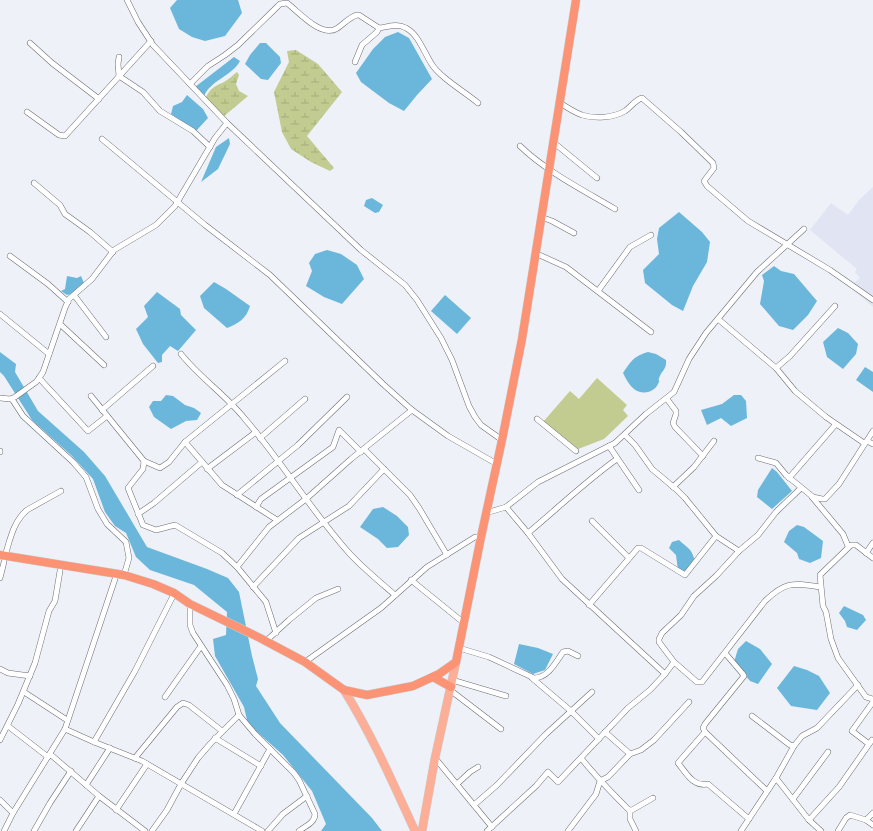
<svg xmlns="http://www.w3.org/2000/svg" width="873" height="831" viewBox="0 0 873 831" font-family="'PT Sans Narrow',sans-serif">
  <defs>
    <pattern id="wetland-marsh" width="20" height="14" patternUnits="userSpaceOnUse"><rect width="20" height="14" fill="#c2cb90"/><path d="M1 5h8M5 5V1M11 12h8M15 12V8" fill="none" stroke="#a6ae7c"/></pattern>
  </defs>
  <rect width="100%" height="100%" fill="#eef1f8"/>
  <polygon fill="#e1e5f3" points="873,187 873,307 850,287 860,278 855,272 857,269 810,230 831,203 848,215 859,200"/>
  <polygon fill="#c2cb90" points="597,378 627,405 623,410 628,416 604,439 573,451 543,422 570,391 579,399"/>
  <g fill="url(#wetland-marsh)">
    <polygon points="296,50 318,64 342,92 307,136 334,168 330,171 311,162 291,149 282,132 274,92 289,62 287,51"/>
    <path d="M237,72l2,3 -3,9 3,7 9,5 -25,21 -18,-18c6,-11 8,-12 19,-17 4,-2 9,-7 13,-10z"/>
  </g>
  <g fill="#6ab7db">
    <polygon points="177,0 238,0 242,13 225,36 205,41 192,37 179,29 170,8"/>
    <polygon points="398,32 409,38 432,79 417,95 404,111 389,103 361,82 356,73 373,49 385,37"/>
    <polygon points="260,43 266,43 280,57 281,63 268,80 261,79 245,64 250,55"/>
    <path d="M234,57l6,4c-8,15 -29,19 -36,35l-9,-9z"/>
    <polygon points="187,95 203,109 208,118 196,131 171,114 173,106 182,102"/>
    <polygon points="229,138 230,144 218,169 201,182 216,147"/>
    <polygon points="372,198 383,205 379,212 375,213 364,206 366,200"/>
    <polygon points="679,212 702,232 710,242 707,262 693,286 683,311 672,305 645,283 643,270 659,254 657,239 659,228"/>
    <polygon points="327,250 341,254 357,265 364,279 342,304 324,297 306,286 312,271 309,263 315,254"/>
    <polygon points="774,266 781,271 794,274 817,301 808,315 793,330 779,326 760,304 764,281 762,275"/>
    <polygon points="67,276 77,278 81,276 84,283 71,294 67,295 61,291 65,289"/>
    <path d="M214,282l12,7 24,17c-4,13 -11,17 -23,22l-23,-20 -4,-12z"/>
    <polygon points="157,292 180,309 181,315 196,330 178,351 170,346 162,355 162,362 158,363 143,344 136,329 148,317 144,306"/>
    <polygon points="445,295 471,318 457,334 431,311"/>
    <polygon points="838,328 848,333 858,344 856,354 843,369 827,357 823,342"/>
    <polygon points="0,352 16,364 15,372 38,411 84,452 105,476 147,547 207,569 228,578 239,592 252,656 258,679 256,686 280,723 372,818 382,831 321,831 326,824 312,791 283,755 248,724 244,707 215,656 213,639 226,635 227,612 194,585 150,570 136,557 126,533 115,526 105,512 93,479 72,456 32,420 4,376 0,372"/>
    <path d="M648,352l8,2 10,6c1,9 -4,10 -7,18 -1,6 2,0 -1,6 -4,9 -17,11 -24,5 -5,-4 -8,-10 -11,-16 8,-12 11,-17 25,-21z"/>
    <polygon points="865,367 873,372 873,392 856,380"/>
    <polygon points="166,395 173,396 185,405 194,408 201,413 197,420 186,421 171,429 154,417 149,407 153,401 161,401"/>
    <polygon points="734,395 741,395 746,401 747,418 731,426 721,418 707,425 701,410 722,404"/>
    <polygon points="772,468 777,472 792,491 772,509 757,497 758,490"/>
    <polygon points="383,507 397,516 408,527 409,535 398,547 387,548 378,539 360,527 373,509"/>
    <polygon points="797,525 804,527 823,541 821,558 810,563 799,559 797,553 784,542 789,531"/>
    <path d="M679,540c9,9 12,7 16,21l-10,10 -7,-1 -2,-15 -7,-7 3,-6z"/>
    <polygon points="844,606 863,615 866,620 857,630 847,627 845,621 839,613"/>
    <polygon points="746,641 760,649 772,664 758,684 750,681 734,662 738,649"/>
    <polygon points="519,644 538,648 553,654 545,670 533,674 514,664"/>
    <polygon points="794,666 807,670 819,676 830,693 817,710 791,706 777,688"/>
  </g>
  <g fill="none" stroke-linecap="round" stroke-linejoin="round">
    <defs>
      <g id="minor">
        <polyline points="127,0 138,22 153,45 227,123 361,250 405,285 417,300 441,338 452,360 469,406 475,417 481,425 502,440"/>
        <polyline points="30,43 52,63 99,99"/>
        <polyline points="119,57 118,64 119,76 143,92 160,111 193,131 210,147"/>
        <polyline points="355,62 362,45 377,32 379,28"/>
        <path d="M190,84l18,-18 17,-11 13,-10 39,-38 3,-3 7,-1c12,9 33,34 49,26 7,-4 13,-12 21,-14h2l20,13c9,-1 18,-5 27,0 12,6 18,24 25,35 8,14 34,29 47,40"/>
        <path d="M559,102c7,5 15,10 23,13 13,4 31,3 43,-4 6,-4 10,-11 17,-13l39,34 32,31 1,5 -10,13 3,5 41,35 82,49 43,30"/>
        <polyline points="27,112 59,135 65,136 151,41"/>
        <polyline points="102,139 205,225 270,275 383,384 412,410 448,436 497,464"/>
        <polyline points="553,142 597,178"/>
        <path d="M520,146c27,26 63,44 95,63"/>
        <polyline points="34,183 60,205 65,214 90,232 113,252"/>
        <polyline points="541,217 552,221 574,233"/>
        <polyline points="535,253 566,267 651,332"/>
        <polyline points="10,256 48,284 68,302"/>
        <polyline points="598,291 630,247 651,235"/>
        <polyline points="74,295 106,337"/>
        <polyline points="0,314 49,354"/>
        <polyline points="718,319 776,368 795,391 826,417"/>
        <polyline points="60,324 104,365"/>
        <path d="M181,354c19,24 45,41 64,65 37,43 67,93 105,135 14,15 30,28 45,41"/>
        <polyline points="776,368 790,356 835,306"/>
        <polyline points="39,378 88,431 107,416"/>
        <polyline points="91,396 144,461 143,469 128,488 143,525 156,530 175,525 222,553 237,567 266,602 276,633"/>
        <polyline points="0,398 10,399 15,397 36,382 39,378 43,372 65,308 69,299 92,279 114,250 156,225 175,206 215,138 227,123"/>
        <polyline points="12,399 23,416 73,462 86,477 98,509 107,524 126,542 129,558 124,575"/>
        <polyline points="667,399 676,411 676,414 673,423 675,427 703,456"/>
        <polyline points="102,410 153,366"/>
        <polyline points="537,419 576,451"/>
        <polyline points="625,435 635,445 652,469 677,490 685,498 716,536 739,551"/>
        <polyline points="260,438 305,399"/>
        <polyline points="185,442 222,485 277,520"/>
        <polyline points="609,446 639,490"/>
        <polyline points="364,449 410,495 419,508 447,555"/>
        <polyline points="0,452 0,451"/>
        <polyline points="758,458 776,463 786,475 813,497 822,499 825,499 839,484 873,431"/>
        <polyline points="144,461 160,468 169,462 185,442 285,361"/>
        <polyline points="207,469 256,432"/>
        <polyline points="789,478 836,424 826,417 864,443 867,441 873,444"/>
        <polyline points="673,487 694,467 714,441"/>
        <polyline points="237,495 298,445 347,397"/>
        <polyline points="812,497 843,534 848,546"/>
        <polyline points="256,507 261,499 333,447 339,430 361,452"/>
        <polyline points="506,507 528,533 562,579 665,674"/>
        <polyline points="486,513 506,507 538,482 615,443 646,414 674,392 689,359 706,333 757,272 804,229"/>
        <polyline points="138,514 154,503 202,462"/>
        <polyline points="592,521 629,558"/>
        <path d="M528,533c30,-25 58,-52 89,-74"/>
        <polyline points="866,553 873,543"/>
        <path d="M5,556c5,-16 8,-34 22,-46l34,-19"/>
        <polyline points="873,558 856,545 851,545 820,575 823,606 826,612 831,639 838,658 866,697 873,699"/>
        <polyline points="237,567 269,527 306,499 351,459 412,410"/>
        <polyline points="0,578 4,562"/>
        <polyline points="411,580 464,623"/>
        <polyline points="253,587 299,538 349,506 384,469"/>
        <path d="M190,604v21l3,8 34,52 7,14 5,16 16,19 39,39 5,7 16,34c0,9 -10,12 -16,17"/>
        <polyline points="589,605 638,548 641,548 685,575 716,536"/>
        <polyline points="266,641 289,620 316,598 338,589"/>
        <path d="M459,648l30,9 45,21c14,0 22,-16 29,-26l5,-1 10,5"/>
        <polyline points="725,653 742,673 744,676 705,724 703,728 705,732 767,791"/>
        <polyline points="305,662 381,608 427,567 475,537 481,537"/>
        <path d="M674,662l23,20h5l63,-81c21,-20 28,-18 55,-14"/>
        <polyline points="0,669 8,673 30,676"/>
        <polyline points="532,678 571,711 599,739"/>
        <polyline points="452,680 506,696"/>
        <polyline points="450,690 501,729"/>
        <polyline points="24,692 67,720"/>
        <polyline points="165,697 201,646"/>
        <polyline points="752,716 790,745 794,746"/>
        <polyline points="8,726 48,757"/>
        <polyline points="65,729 94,742 142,761 262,831"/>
        <polyline points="605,732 630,754"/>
        <path d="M705,732l-27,31c9,11 15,24 30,21l41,35"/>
        <polyline points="215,738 261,766"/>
        <polyline points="0,740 18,704 35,663 49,611 55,601 60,571"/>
        <polyline points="94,742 135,671 173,596"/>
        <polyline points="869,744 852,731 873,702"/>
        <polyline points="50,754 99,796 145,831"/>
        <polyline points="135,758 177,707 183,703 189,705 222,731"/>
        <polyline points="435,758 492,827"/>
        <path d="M581,758c15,19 31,35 48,52h3l21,-12"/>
        <polyline points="776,778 809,820 821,831"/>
        <polyline points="457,784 470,772 478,767"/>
        <polyline points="86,785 110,748"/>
        <polyline points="793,799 828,752"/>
        <polyline points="0,800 13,813"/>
        <polyline points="474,805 497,785 546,734 592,692"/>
        <polyline points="116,810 147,764"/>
        <polyline points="630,810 630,819 636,831"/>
        <polyline points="234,814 270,749"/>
        <polyline points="809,820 839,787 872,740"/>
        <polyline points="866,820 873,813"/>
        <polyline points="4,831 13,813 65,729 115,579"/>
        <polyline points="34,831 50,803 71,771"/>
        <polyline points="76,831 99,796"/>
        <polyline points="152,831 167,810 181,784 198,758 211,743 239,715"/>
        <polyline points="268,831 283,814 307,796"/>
        <polyline points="487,831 536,786 548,772 558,782 628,708 650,690 665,674 674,662 659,642 659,639 662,633 681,615 694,596 716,576 739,551 758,535 776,512 801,488"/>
        <polyline points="568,831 596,794 600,781 608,777 630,754 641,750 654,740 689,702"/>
        <polyline points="741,831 776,778 794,746 802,736 817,728 858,685"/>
        <polyline points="838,831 846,818 850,815 866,820 873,825"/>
      </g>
      <g id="primary">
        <path d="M344,690c28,45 49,93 71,141"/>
        <polyline points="422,831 435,758 456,662"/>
      </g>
      <g id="trunk">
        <polyline points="0,555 124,575 153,584 174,593 190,604 260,638 305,662 344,690 367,695 413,686 439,674 456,662 481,537 502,440 522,339 576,0"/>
        <polyline points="433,677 451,687"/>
      </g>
    </defs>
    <use href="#minor" stroke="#6b6d73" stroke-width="6"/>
    <use href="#primary" stroke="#cececf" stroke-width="9"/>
    <use href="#trunk" stroke="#cececf" stroke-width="9"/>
    <use href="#minor" stroke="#fff" stroke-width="5"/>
    <use href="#primary" stroke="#fcae97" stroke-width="8"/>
    <use href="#trunk" stroke="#fb9374" stroke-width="8"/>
  </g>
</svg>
